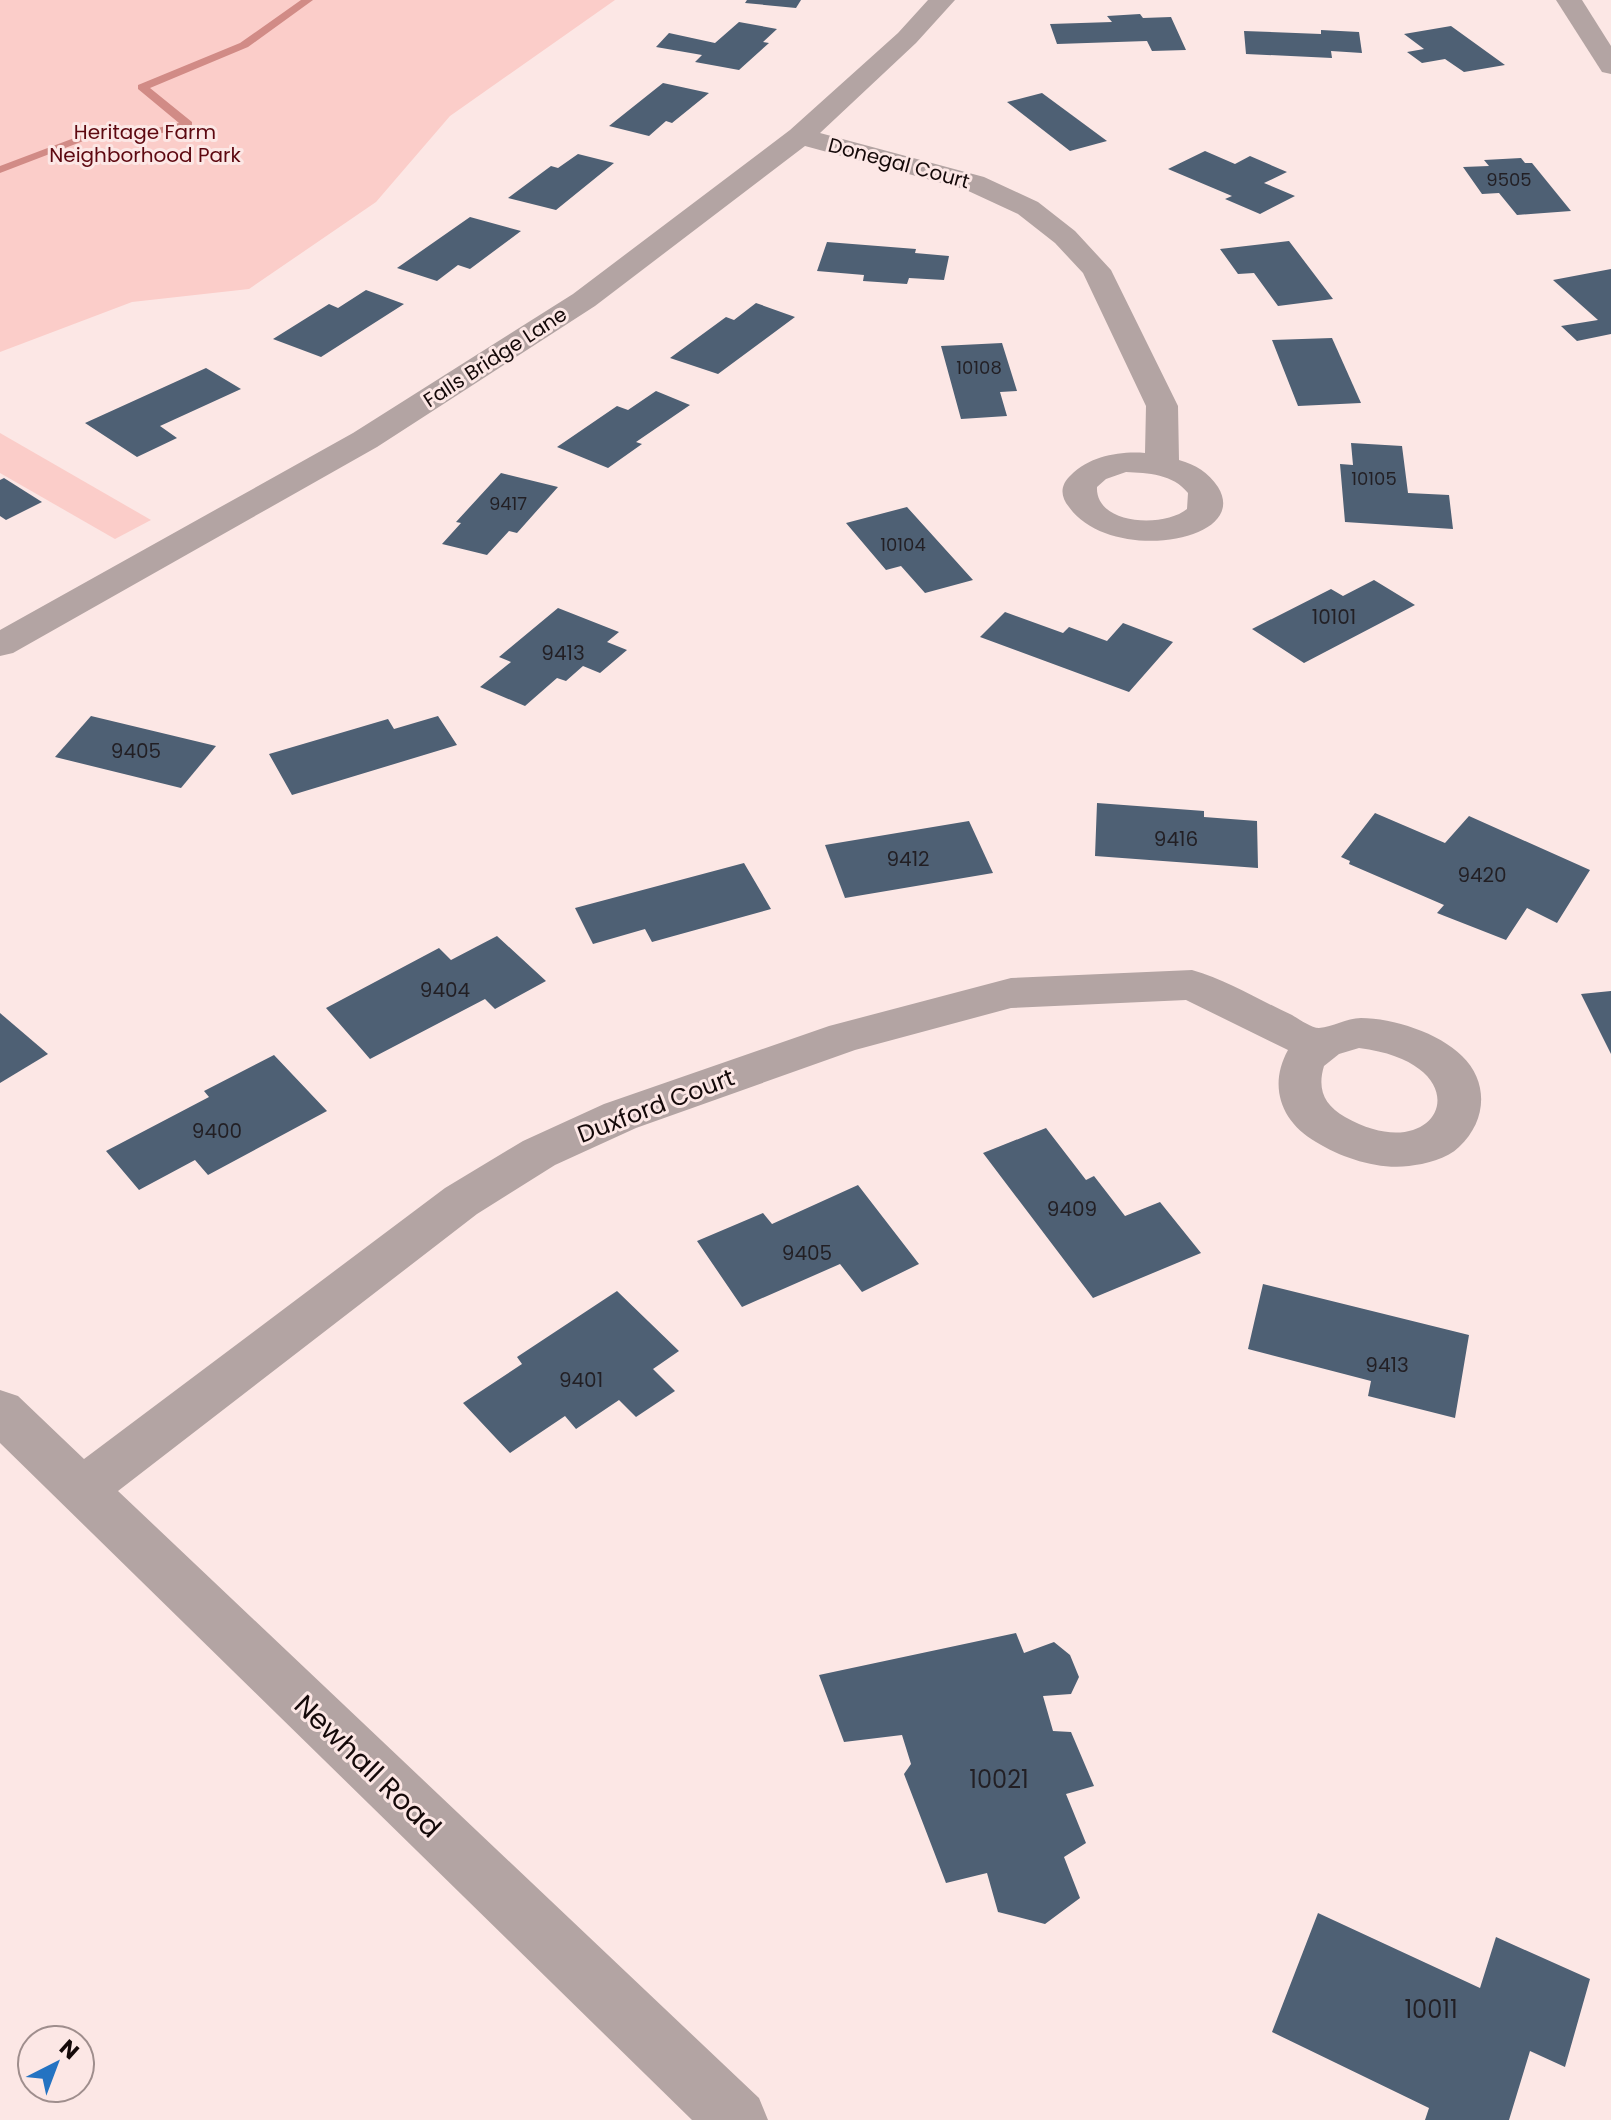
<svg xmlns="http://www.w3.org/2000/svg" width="1611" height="2120" viewBox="0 0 1611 2120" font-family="Poppins,sans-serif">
  <rect width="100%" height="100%" fill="#fce7e5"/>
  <g fill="#fbcdc9">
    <polygon points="0,0 615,0 450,116 376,202 249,289 132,302 0,352"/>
    <polygon points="0,433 151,520 115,539 0,473"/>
  </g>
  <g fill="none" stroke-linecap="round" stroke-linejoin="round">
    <polygon fill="#d18b86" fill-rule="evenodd" points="301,0 313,0 248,47 150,88 192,122 192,126 136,139 99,135 0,173 0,166 98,129 136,133 179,123 138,89 138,85 240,43"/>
  </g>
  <g fill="#4e6074">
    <polygon points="747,0 801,0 796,8 745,3"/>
    <polygon points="1140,14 1143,18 1171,17 1186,50 1152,51 1147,41 1057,44 1050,24 1112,22 1107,16"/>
    <polygon points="739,22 777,29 763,42 769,43 739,70 695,62 702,55 656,47 669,33 715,43"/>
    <polygon points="1451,26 1505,65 1464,72 1445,59 1422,63 1407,52 1424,49 1404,34"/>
    <polygon points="1321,30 1359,32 1362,53 1331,51 1332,58 1246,54 1244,31 1321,34"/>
    <polygon points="663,83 709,93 672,123 666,121 649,136 609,126"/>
    <polygon points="1042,93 1107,141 1070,151 1007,102"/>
    <polygon points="1205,151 1235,164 1250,156 1287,172 1264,183 1295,196 1260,214 1225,199 1232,196 1168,169"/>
    <polygon points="578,154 614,163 556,210 508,198 551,166 558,168"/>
    <polygon points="1521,158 1525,163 1532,163 1571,211 1517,215 1499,193 1482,194 1463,167 1489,166 1484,160"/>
    <polygon points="470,217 521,231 470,269 458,265 437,281 397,268"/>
    <polygon points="1289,241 1333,299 1278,306 1254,273 1238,274 1220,249"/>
    <polygon points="827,242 916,249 915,253 949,256 944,280 909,278 907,284 863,281 864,275 817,271"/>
    <polygon points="1611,269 1611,334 1577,341 1561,326 1598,320 1553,280"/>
    <polygon points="366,290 404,304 321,357 273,339 329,304 338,308"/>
    <polygon points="756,303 795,317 718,374 670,358 726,317 734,320"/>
    <polygon points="1332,338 1361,403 1298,406 1272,340"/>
    <polygon points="1002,343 1017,391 1000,392 1007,416 961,419 941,346"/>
    <polygon points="206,368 241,389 160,426 177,438 137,457 85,423"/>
    <polygon points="656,391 690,405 636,442 642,444 608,468 557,447 617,406 628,410"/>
    <polygon points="1351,443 1402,446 1408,493 1449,495 1453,529 1345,522 1340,464 1353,465"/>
    <polygon points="501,473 558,487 517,533 509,531 487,555 442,544 461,523 456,522"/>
    <polygon points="4,478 42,502 6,520 0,516 0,480"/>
    <polygon points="907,507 973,580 925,593 901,566 886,570 846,523"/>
    <polygon points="1374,580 1415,605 1304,663 1252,629 1331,589 1343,596"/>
    <polygon points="558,608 619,632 607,642 627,650 600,673 583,666 566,681 557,678 525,706 480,687 511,662 499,657"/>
    <polygon points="1005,612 1063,633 1069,627 1107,641 1123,623 1173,642 1129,692 980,637"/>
    <polygon points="91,716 216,746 181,788 55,757"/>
    <polygon points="438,716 457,745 292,795 269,754 388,719 394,729"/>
    <polygon points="1097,803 1204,811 1204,817 1257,821 1258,868 1095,856"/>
    <polygon points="1375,813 1445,843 1469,816 1590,870 1557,923 1527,908 1506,940 1437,913 1444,905 1349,864 1350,861 1341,857"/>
    <polygon points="969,821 993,873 845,898 825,845"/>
    <polygon points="744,863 771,909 652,942 645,929 593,944 575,908"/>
    <polygon points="497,936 546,981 495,1009 485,999 370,1059 326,1008 439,948 451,960"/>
    <polygon points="1611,991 1611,1054 1581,994"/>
    <polygon points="0,1013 48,1054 0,1083"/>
    <polygon points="274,1055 327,1111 208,1175 195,1160 139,1190 106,1151 209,1097 204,1091"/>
    <polygon points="1046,1128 1086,1180 1094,1176 1125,1216 1160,1202 1201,1253 1093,1298 983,1153"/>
    <polygon points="858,1185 919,1264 862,1292 840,1264 742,1307 697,1241 763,1213 772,1224"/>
    <polygon points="1263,1284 1469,1335 1455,1418 1368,1396 1371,1381 1248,1349"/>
    <polygon points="617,1291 679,1351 653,1369 675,1391 636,1417 619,1400 576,1429 565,1416 510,1453 463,1403 522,1364 517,1357"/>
    <polygon points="1016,1633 1024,1653 1054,1642 1070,1655 1079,1677 1071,1694 1043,1696 1053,1731 1071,1732 1094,1786 1066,1794 1086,1843 1064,1857 1080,1898 1045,1924 998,1912 987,1873 946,1883 904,1774 911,1764 902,1735 844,1742 819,1675"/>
    <polygon points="1318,1913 1480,1988 1496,1937 1590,1979 1565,2067 1530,2051 1509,2120 1425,2120 1429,2108 1272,2032"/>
  </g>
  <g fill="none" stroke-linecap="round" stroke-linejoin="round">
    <g fill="#b3a4a3" fill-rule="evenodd">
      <path d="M928,0h27l-39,43 -96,90 164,44 54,25 37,29 36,39 67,136 1,54c17,5 29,12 39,27 34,55 -108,78 -149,20 -9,-11 -9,-22 2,-32 19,-19 49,-24 74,-22l1,-47 -63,-133 -28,-30 -37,-29 -54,-25 -159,-43 -210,160 -218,141 -364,206 -13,3v-26l353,-197 220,-139 217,-164 108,-97zM1126,472c22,1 47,2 62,21l-1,16c-23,19 -92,16 -90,-22l9,-8z"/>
      <polygon points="1556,0 1582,0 1611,46 1611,74 1602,72"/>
      <path d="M1192,970c35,10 67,30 100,45 7,4 19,13 27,13 14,-1 27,-10 42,-10 32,0 78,15 101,38 27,26 25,65 -3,91 -12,12 -34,17 -50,19 -31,4 -67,-8 -93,-24 -35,-20 -48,-56 -28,-92l-102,-50 -175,8 -156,42 -219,78 -81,37 -78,49 -359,277 641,607 9,22h-76l-692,-677v-53l18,6 66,63 361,-271 78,-47 81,-37 225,-78 182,-48zM1359,1048c128,16 82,124 -14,69 -21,-12 -28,-28 -21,-51l15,-12z"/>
    </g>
  </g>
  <g text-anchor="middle" stroke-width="6" stroke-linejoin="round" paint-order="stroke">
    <g font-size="18" fill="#221f24">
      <text x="1509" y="186">9505</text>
      <text x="979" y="374">10108</text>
      <text x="1374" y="485">10105</text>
      <text x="508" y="510">9417</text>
      <text x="903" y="551">10104</text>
    </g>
    <g font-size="20" fill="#5d0810" stroke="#fce7e5">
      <text x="145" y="139">Heritage Farm<tspan x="145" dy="23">Neighborhood Park</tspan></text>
    </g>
    <g font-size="20" fill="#140909" stroke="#fce7e5">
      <text transform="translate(899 163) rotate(15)" y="7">Donegal Court</text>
      <text transform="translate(495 357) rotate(-33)" y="7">Falls Bridge Lane</text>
    </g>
    <g font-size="20" fill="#221f24">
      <text x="1334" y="624">10101</text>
      <text x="563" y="660">9413</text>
      <text x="136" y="758">9405</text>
      <text x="1176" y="846">9416</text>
      <text x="908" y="866">9412</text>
      <text x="1482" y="882">9420</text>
      <text x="445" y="997">9404</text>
      <text x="217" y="1138">9400</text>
      <text x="1072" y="1216">9409</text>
      <text x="807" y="1260">9405</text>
      <text x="1387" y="1372">9413</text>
      <text x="581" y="1387">9401</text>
    </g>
    <g font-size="24" fill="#140909" stroke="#fce7e5">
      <text transform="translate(656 1106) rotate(-21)" y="8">Duxford Court</text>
    </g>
    <g font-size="24" fill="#221f24">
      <text x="999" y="1788">10021</text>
      <text x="1431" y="2018">10011</text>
    </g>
    <g font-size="28" fill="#140909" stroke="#fce7e5">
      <text transform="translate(368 1766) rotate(44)" y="10">Newhall Road</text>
    </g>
  </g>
  <g transform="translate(56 2064) rotate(42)"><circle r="38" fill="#fce7e5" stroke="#9f8e8d" stroke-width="2"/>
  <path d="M0-6L14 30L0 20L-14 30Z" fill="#2473c2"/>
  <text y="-12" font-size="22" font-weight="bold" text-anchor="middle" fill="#140909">N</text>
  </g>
</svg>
